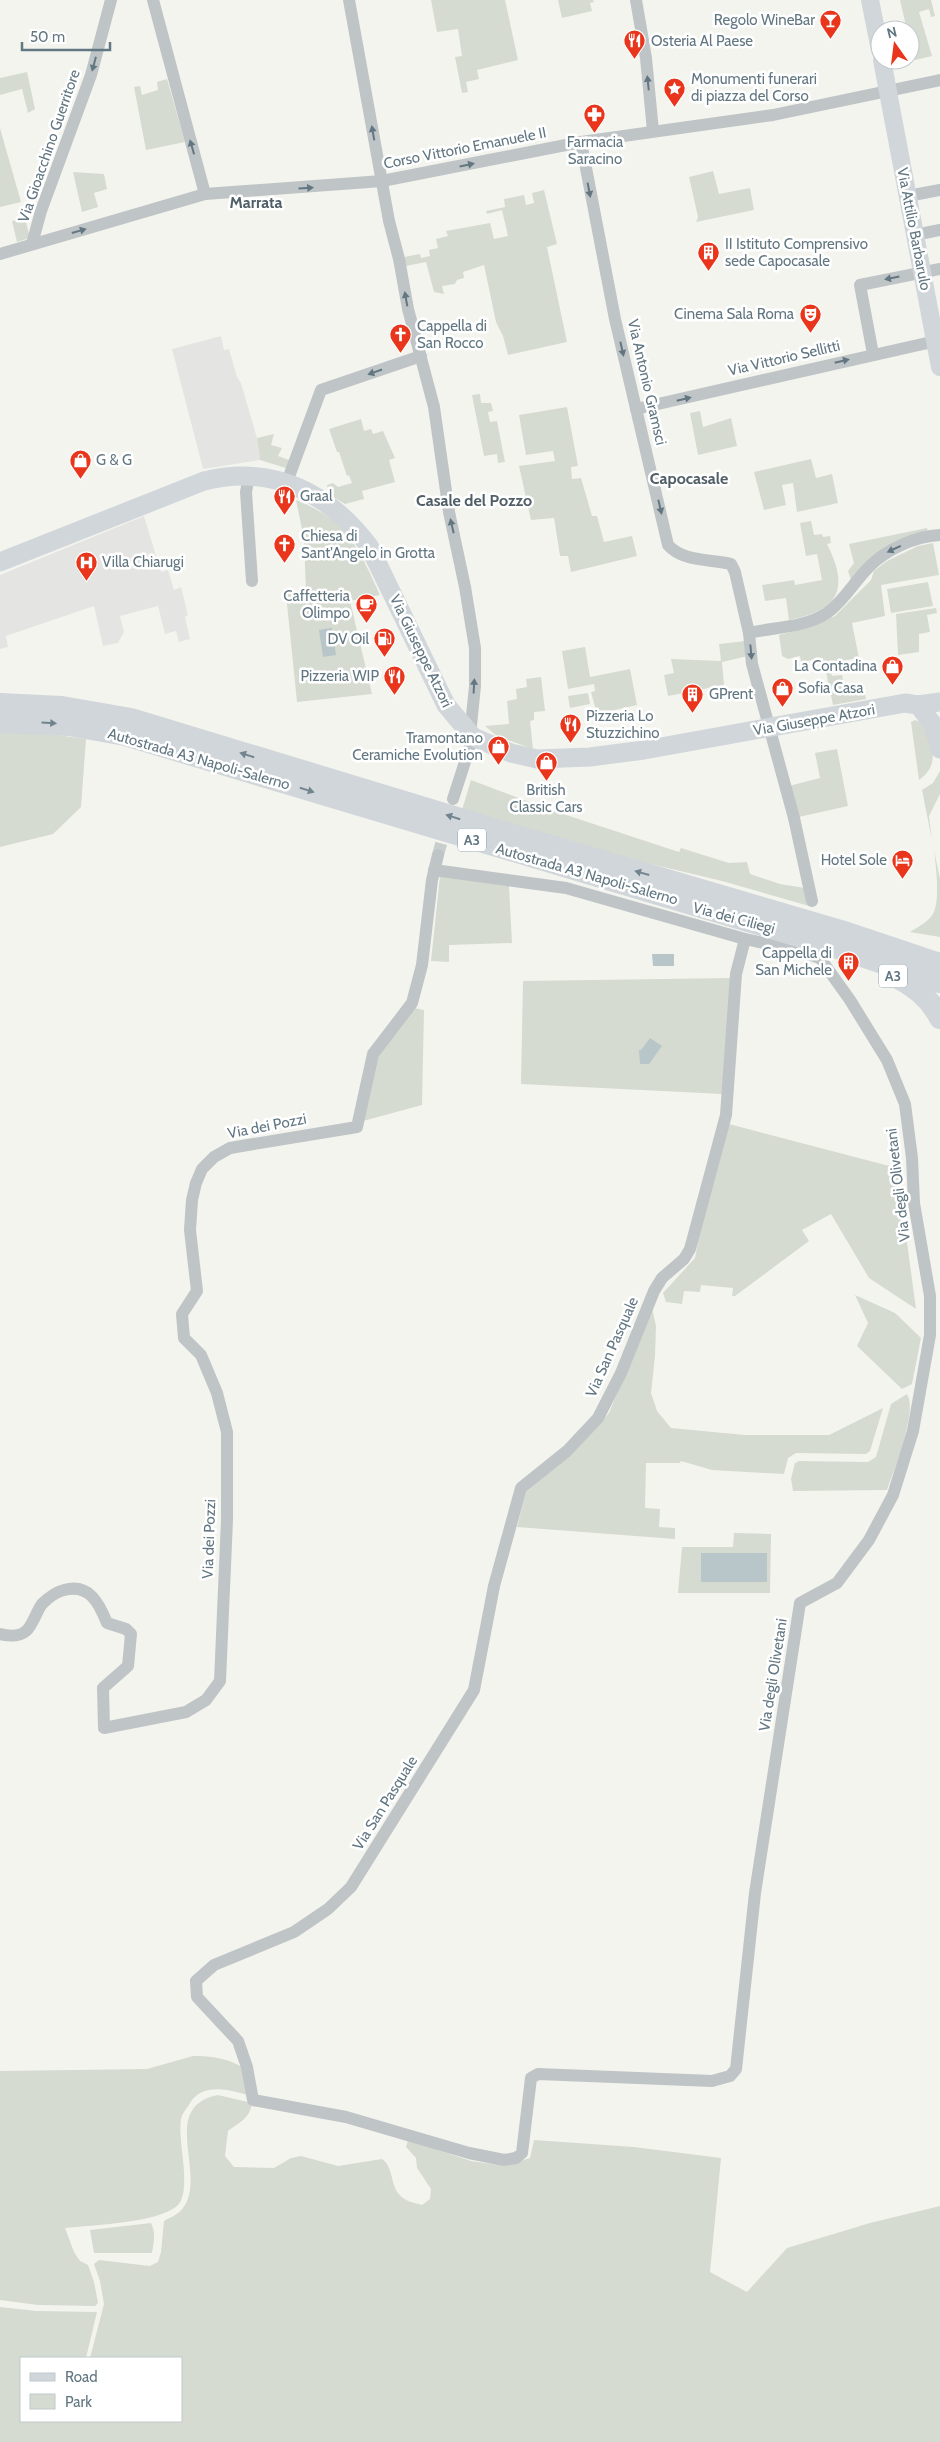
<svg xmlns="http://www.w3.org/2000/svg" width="940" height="2442" viewBox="0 0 940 2442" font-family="Cabin,sans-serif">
  <rect width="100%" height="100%" fill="#f4f4ef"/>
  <g fill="#e4e5e3">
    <polygon points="221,336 224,350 229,349 237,377 241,383 257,438 260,460 203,469 172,349"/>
    <polygon points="144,516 161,572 168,570 174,590 181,587 188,615 185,617 190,639 179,642 176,631 165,634 158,606 120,616 124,632 118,643 103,646 94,606 6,636 8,647 0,649 0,575"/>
  </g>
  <g fill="#d5dbd0">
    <polygon points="431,0 505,0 518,60 477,70 479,79 466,82 468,92 462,93 455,57 462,56 458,29 437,32"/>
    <polygon points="558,0 593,0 594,2 590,3 592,11 562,18"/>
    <polygon points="900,0 931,0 935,16 931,17 929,9 919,12 932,56 915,60 910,30 907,30"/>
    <polygon points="27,72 35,109 28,113 22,89 0,95 0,78"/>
    <polygon points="167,79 185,142 146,150 134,87 140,86 142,95 158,90 157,82"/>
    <polygon points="0,128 21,202 0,207"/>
    <polygon points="713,171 719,194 750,188 754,210 696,222 698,217 689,177"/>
    <polygon points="73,172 104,174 107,189 94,193 98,207 82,212"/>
    <polygon points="544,190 557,244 547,247 567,342 508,355 503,336 496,322 484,265 463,272 464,278 457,280 455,284 442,286 444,294 434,292 426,262 406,266 404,257 420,254 421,258 430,256 429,250 438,248 436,239 448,236 446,231 490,223 494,239 508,236 502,210 487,214 486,211 505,207 504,199 524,195 526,205 534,203 532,193"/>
    <polygon points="25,218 30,238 17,242 12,221"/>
    <polygon points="480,394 481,403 491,403 493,411 488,412 490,422 497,421 505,462 498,463 497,454 484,456 472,395"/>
    <polygon points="567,407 578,466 571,467 572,479 581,478 592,516 597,516 604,542 632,536 637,556 571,572 568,556 560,556 554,518 531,520 519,466 555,461 553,451 526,455 519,415"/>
    <polygon points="700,411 703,427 731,418 737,446 698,455 690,413"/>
    <polygon points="361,419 364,431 371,429 373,434 383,431 395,458 389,460 395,482 362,491 364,499 345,504 329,494 327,485 333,483 338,487 352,483 349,475 347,476 339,452 337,452 329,429"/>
    <polygon points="274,434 271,445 282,448 278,456 292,461 289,469 260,460 257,438"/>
    <polygon points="811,459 816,478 832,474 838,503 797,512 793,483 782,485 786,505 764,510 754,472"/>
    <path d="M296,500c51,20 62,47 84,95l-30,6 22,93 -75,8 -11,-108 20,-2 -2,-53z"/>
    <path d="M811,521l3,14 8,-1 1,3 7,-1 1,7 -4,1c23,46 12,66 -38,76l-3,-22 -21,3 -3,-16 32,-5 1,5 27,-5 -5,-26 -11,2 -6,-33z"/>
    <polygon points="927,528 929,537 898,547 853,586 848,571 854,563 849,544"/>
    <polygon points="933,543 939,575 881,585 885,616 852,623 859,658 829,663 832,676 842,675 844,687 863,683 866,699 833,705 823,658 801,662 800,656 788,659 782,656 779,635 811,627 835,616 871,580 874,571 887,561 918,546"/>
    <polygon points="928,582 933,606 891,613 887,589"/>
    <polygon points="936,608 937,613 927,615 930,632 919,634 919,652 898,655 896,614"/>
    <polygon points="746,641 748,656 722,662 724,685 668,696 664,675 674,673 671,659 721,661 719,644"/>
    <polygon points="585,647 590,677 630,669 637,705 597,714 591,692 595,691 594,684 568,689 562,651"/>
    <polygon points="541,677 545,711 534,712 534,720 530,721 533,749 497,736 485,726 509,724 507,701 517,699 516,689 527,687 526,679"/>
    <polygon points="588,693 590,704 570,708 568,696"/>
    <path d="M915,720l10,4c8,23 15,41 -6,56l-8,-58z"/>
    <polygon points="0,732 50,734 86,739 81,807 53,834 0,847"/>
    <polygon points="837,749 848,806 794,818 785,787 820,778 815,753"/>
    <polygon points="940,771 940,794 929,816 932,840 922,790 933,783"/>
    <polygon points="471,780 551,810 679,852 681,848 729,863 747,862 750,874 780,884 805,888 809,906 722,881 630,859 462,810"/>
    <path d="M934,850l6,29v58l-30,-5c8,-5 20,-11 24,-20 6,-15 2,-45 0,-62z"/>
    <polygon points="440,876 509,886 512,943 449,945 449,962 431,961"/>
    <polygon points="731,978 722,1094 521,1084 523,981"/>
    <polygon points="414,1008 424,1010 422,1105 363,1121 377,1056"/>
    <polygon points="729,1124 897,1168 916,1309 869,1278 831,1214 802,1230 809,1241 735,1296 732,1296 733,1288 701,1285 700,1292 684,1291 682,1304 666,1302 663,1293 695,1258 703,1216"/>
    <polygon points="855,1295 895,1313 921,1338 912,1384 902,1389 857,1346 868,1323"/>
    <polygon points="652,1308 656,1326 655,1356 651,1393 657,1411 671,1428 745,1435 829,1435 883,1408 870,1451 866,1454 796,1453 788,1458 784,1474 712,1470 681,1461 680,1463 646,1463 645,1508 660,1509 659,1527 675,1528 675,1539 517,1527 526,1492 572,1454 609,1413"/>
    <path d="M907,1394c11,17 -13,76 -20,96l-94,1 -2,-12 4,-16 4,-2 69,1 8,-5 15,-53z"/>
    <polygon points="734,1533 771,1534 770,1593 678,1593 682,1547 733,1547"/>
    <path d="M193,2056c20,0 35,2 52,13l5,27c-19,-6 -47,-14 -60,7 -3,5 -8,11 -9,16 -4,22 12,72 -4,87 -20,17 -84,19 -112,22l9,24 6,9 8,4 6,17 4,21 -3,3 -57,-1 -38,-5v-229l147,-2z"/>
    <path d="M218,2095l34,8c-2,16 -14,20 -24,28l-3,25 9,11 40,1 17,-10 10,-2 37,10 44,-7c13,9 7,29 21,39 5,4 13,5 19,7l8,-6 1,-10 -14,-21 -1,-10 -10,-11 2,-7 63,21 34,5 25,-8 4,-18 100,7 87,11 -11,114 37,20 40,-44 83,-25 70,-17v236h-940v-135l37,4 60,1 -11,46h-65v63h160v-63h-91l14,-54 -4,-23 -6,-17 5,-4 51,6 8,-4 3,-10 3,-31c5,-3 15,-7 19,-13 25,-33 -25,-101 35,-113z"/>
    <path d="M151,2223c5,10 3,19 1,30h-58l-4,-23z"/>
  </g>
  <g fill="#b8c6c9">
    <polygon points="332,628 336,655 323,657 319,630"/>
    <polygon points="652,954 674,954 674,966 653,966"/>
    <polygon points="650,1038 662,1046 649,1064 640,1064 639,1050 641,1050"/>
    <rect x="701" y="1553" width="66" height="29"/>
  </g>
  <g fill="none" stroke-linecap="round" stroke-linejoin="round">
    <polyline stroke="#c8cece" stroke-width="12" stroke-dasharray="12 6" stroke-linecap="butt" points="438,855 446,826"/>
    <g stroke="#bfc4c6" stroke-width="12">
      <polyline points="153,0 205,194"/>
      <polyline points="349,0 389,221 399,259 408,309 434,407 449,512 465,587 475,648 475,686 470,735"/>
      <polyline points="636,0 646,58 653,131"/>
      <path d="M581,142l34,177 53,226c15,17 42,14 63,19l4,8 14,61 3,31 42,154 18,83"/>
      <polyline points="908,196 940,190"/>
      <polyline points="915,235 940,230"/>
      <polyline points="32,244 41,211 91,75 111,0"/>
      <polyline points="0,254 205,194 382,181 581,142 773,115 940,80"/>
      <polyline points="873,354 860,285 940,269"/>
      <polyline points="636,409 940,340"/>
      <polyline points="249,476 246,492 252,581"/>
      <polyline points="287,482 321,390 421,356"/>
      <path d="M749,633c26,-6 55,-5 78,-20 17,-12 27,-31 41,-45 17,-18 47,-32 72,-33"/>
      <polyline points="453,799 473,737"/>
      <polyline points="434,870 566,888 745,939 792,949 820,958"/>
      <polyline points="745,939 736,974 726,1115 690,1249 684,1259 662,1278 654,1291 621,1373 598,1418 567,1451 521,1488 494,1586 474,1690 351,1887 328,1909 294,1932 214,1965 196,1981 197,1997 238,2041 247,2067 253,2100 346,2117 469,2153 504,2160 516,2158 522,2153 531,2078 538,2074 712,2081 730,2076 736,2069 755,1893 800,1603 837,1583 869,1540 893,1495 913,1431 930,1335 930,1296 914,1203 912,1158 905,1104 887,1060 850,1000 820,958 821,952"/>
      <path d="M0,1634c8,2 19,3 26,-3 7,-6 10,-19 16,-27 7,-7 13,-12 22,-14 25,-7 35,13 43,33l19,6 5,5 -3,32 -25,22 1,40 82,-16 20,-12 14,-19 7,-161v-88l-10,-39 -16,-38 -17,-17 -2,-24 15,-23 -7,-61 2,-30 4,-17 6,-14 12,-12 16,-9 127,-21 16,-73 39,-51 10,-38 10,-85 6,-25"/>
    </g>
    <g stroke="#d0d6da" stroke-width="18">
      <polyline points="870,0 880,50"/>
      <polyline points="882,60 940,367"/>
    </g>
    <g stroke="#d0d6da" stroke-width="19">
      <path d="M0,562l204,-81c68,-17 124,11 165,65l77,159 27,32 38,16 26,6 53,-2 54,-7 261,-47 13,2 22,-3"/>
      <polyline points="918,705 932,723 940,749"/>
    </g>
    <g stroke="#d0d6da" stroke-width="22">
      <polyline points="0,704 62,707 131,719 510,834 841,931 940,964"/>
      <polyline points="0,722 69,725 125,735 835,947 940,982"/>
      <path d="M894,976c20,10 36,22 46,42"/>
    </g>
  </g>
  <defs><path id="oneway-solid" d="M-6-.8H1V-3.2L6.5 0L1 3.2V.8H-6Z" transform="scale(1.25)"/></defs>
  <g fill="#627782">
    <use href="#oneway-solid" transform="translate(94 64) rotate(105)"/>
    <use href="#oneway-solid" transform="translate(648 83) rotate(-96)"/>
    <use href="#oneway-solid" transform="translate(373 133) rotate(-100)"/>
    <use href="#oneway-solid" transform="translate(192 147) rotate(-106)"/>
    <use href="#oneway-solid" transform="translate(467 165) rotate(-12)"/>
    <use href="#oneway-solid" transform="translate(306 188) rotate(-4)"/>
    <use href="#oneway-solid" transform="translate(589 190) rotate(79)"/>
    <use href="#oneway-solid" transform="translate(79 231) rotate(-16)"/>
    <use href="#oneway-solid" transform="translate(892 278) rotate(169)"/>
    <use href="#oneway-solid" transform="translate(406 299) rotate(-100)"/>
    <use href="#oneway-solid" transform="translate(622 349) rotate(77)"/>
    <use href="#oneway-solid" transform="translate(842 361) rotate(-13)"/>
    <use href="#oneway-solid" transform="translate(375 372) rotate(161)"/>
    <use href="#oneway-solid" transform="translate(684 399) rotate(-13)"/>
    <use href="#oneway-solid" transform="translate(660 507) rotate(77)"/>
    <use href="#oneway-solid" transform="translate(452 526) rotate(-103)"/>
    <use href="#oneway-solid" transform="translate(894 549) rotate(155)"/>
    <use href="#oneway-solid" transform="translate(751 652) rotate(85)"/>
    <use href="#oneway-solid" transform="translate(474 686) rotate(-87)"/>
  </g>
  <g fill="#72858f">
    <use href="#oneway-solid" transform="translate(49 723) rotate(4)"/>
    <use href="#oneway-solid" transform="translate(247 755) rotate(-163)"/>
    <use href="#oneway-solid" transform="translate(307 790) rotate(17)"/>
    <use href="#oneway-solid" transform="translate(453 817) rotate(-163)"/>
    <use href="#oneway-solid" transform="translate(642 873) rotate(-164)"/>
  </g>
  <defs>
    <symbol id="bar-pin" viewBox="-11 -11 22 30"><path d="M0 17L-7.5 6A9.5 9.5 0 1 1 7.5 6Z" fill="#e8351b" stroke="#fff"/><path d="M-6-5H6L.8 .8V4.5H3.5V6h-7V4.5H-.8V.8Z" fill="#fff"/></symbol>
    <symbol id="restaurant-pin" viewBox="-11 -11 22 30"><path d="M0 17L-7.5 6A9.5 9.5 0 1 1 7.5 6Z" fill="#e8351b" stroke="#fff"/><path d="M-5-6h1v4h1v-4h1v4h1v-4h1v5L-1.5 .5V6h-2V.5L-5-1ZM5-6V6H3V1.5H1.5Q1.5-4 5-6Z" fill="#fff"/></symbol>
    <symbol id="sight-pin" viewBox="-11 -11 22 30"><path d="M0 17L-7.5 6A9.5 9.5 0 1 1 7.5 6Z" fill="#e8351b" stroke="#fff"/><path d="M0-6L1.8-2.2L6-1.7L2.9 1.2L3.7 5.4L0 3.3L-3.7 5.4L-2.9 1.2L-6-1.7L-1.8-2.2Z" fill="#fff"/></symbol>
    <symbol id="pharmacy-pin" viewBox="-11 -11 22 30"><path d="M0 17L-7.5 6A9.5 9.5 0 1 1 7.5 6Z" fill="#e8351b" stroke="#fff"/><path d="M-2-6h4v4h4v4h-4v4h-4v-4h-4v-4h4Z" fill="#fff"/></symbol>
    <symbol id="building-pin" viewBox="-11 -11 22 30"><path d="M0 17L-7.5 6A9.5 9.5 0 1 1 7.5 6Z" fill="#e8351b" stroke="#fff"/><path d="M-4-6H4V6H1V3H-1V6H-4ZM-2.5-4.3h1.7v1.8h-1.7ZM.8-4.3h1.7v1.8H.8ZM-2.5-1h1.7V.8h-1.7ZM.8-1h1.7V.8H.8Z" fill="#fff"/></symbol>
    <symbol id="theatre-pin" viewBox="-11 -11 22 30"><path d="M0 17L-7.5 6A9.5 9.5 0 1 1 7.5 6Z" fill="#e8351b" stroke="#fff"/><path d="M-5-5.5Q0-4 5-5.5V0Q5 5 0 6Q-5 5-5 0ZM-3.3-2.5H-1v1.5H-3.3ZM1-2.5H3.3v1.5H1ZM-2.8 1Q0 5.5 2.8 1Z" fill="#fff"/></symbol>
    <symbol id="church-pin" viewBox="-11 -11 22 30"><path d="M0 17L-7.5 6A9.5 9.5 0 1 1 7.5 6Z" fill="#e8351b" stroke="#fff"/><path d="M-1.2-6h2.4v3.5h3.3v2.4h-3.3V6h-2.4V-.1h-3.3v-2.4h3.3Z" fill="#fff"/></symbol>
    <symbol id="shop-pin" viewBox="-11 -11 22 30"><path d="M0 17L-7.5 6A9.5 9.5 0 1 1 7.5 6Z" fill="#e8351b" stroke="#fff"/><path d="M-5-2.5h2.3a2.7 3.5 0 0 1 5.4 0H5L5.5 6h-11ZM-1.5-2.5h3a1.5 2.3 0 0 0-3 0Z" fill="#fff"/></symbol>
    <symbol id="hospital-pin" viewBox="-11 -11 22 30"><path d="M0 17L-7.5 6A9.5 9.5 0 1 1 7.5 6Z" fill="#e8351b" stroke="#fff"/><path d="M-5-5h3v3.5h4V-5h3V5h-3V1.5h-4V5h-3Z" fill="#fff"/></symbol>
    <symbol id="cafe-pin" viewBox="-11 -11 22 30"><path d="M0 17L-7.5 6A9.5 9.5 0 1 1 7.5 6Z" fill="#e8351b" stroke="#fff"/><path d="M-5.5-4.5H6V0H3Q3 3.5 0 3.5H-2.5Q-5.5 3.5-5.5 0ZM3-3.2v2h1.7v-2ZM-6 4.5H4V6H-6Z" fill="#fff"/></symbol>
    <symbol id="fuel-pin" viewBox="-11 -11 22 30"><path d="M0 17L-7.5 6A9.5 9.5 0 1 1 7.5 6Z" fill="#e8351b" stroke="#fff"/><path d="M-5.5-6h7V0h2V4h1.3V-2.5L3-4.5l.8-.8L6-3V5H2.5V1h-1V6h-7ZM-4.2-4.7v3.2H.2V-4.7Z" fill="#fff"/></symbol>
    <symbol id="hotel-pin" viewBox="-11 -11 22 30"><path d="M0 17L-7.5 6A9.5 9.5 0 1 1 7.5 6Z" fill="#e8351b" stroke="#fff"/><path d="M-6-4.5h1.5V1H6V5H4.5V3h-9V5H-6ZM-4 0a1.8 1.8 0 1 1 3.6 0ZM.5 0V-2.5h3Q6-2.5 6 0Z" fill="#fff"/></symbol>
  </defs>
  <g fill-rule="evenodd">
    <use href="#bar-pin" x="818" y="8" width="25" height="34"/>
    <use href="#restaurant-pin" x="622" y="28" width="25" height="34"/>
    <use href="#sight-pin" x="662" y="76" width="25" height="34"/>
    <use href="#pharmacy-pin" x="582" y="102" width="25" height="34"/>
    <use href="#building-pin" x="696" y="240" width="25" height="34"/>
    <use href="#theatre-pin" x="798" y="302" width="25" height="34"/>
    <use href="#church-pin" x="388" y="322" width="25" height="34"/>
    <use href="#shop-pin" x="68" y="448" width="25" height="34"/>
    <use href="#restaurant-pin" x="272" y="484" width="25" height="34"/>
    <use href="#church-pin" x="272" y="532" width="25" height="34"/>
    <use href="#hospital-pin" x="74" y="550" width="25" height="34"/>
    <use href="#cafe-pin" x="354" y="592" width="25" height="34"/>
    <use href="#fuel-pin" x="372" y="626" width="25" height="34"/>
    <use href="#shop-pin" x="880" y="654" width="25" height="34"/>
    <use href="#restaurant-pin" x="382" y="664" width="25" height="34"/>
    <use href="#shop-pin" x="770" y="676" width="25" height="34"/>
    <use href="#building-pin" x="680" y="682" width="25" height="34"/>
    <use href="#restaurant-pin" x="558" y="712" width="25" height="34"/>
    <use href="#shop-pin" x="486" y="734" width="25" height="34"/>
    <use href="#shop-pin" x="534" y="750" width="25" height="34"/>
    <use href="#hotel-pin" x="890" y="848" width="25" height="34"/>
    <use href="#building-pin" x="836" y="950" width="25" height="34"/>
  </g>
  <g text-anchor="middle" stroke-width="5" stroke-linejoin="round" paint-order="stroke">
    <g fill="#fff" stroke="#91a0a8" stroke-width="1">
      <rect x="458" y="828.5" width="28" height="23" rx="4"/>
      <rect x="879" y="964.5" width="28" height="23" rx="4"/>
    </g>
    <g font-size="14" font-weight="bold" fill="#627782">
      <text x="472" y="845">A3</text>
      <text x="893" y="981">A3</text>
    </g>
    <g font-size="15" fill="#627782" stroke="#fff" text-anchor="start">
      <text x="815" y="25" text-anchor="end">Regolo WineBar</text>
      <text x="651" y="46">Osteria Al Paese</text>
      <text x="691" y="84">Monumenti funerari<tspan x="691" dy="17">di piazza del Corso</tspan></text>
      <text x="595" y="147" text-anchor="middle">Farmacia<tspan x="595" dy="17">Saracino</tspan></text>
      <text x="725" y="249">II Istituto Comprensivo<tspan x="725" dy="17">sede Capocasale</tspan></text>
      <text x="794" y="319" text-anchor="end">Cinema Sala Roma</text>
      <text x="417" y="331">Cappella di<tspan x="417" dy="17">San Rocco</tspan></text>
      <text x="96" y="465">G &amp; G</text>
      <text x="300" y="501">Graal</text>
      <text x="301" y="541">Chiesa di<tspan x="301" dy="17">Sant'Angelo in Grotta</tspan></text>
      <text x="102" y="567">Villa Chiarugi</text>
      <text x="350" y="601" text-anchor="end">Caffetteria<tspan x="350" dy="17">Olimpo</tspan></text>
      <text x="369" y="644" text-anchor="end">DV Oil</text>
      <text x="877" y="671" text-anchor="end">La Contadina</text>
      <text x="379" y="681" text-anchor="end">Pizzeria WIP</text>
      <text x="798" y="693">Sofia Casa</text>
      <text x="709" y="699">GPrent</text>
      <text x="586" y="721">Pizzeria Lo<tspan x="586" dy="17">Stuzzichino</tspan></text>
      <text x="483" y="743" text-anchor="end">Tramontano<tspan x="483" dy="17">Ceramiche Evolution</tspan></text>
      <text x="546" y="795" text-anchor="middle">British<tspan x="546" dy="17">Classic Cars</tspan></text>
      <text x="887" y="865" text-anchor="end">Hotel Sole</text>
      <text x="832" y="958" text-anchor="end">Cappella di<tspan x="832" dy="17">San Michele</tspan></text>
    </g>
    <g font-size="15" fill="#627782" stroke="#fff">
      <text transform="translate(49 146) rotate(-71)" y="5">Via Gioacchino Guerritore</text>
      <text transform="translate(465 148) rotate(-11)" y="5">Corso Vittorio Emanuele II</text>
      <text transform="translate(914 229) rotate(79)" y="5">Via Attilio Barbarulo</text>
      <text transform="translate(784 358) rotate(-13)" y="5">Via Vittorio Sellitti</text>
      <text transform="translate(647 382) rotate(77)" y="5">Via Antonio Gramsci</text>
      <text transform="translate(421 651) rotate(64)" y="5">Via Giuseppe Atzori</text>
      <text transform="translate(814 720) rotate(-10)" y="5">Via Giuseppe Atzori</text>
      <text transform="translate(199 759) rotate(16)" y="5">Autostrada A3 Napoli-Salerno</text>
      <text transform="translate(587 874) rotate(16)" y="5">Autostrada A3 Napoli-Salerno</text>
      <text transform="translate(734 918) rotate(15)" y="5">Via dei Ciliegi</text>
      <text transform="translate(267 1126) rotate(-11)" y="5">Via dei Pozzi</text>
      <text transform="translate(898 1185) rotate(-97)" y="5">Via degli Olivetani</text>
      <text transform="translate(612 1347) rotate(-66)" y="5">Via San Pasquale</text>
      <text transform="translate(209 1539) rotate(-88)" y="5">Via dei Pozzi</text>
      <text transform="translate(773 1675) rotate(-81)" y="5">Via degli Olivetani</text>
      <text transform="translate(385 1803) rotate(-58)" y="5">Via San Pasquale</text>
    </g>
    <g font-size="16" font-weight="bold" fill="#505f67" stroke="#fff">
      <text x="256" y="208">Marrata</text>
      <text x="689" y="484">Capocasale</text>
      <text x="474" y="506">Casale del Pozzo</text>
    </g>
  </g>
  <rect x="20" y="2357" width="162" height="65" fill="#ffffff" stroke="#c0c9cd"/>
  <rect x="30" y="2373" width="25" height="8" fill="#d0d6da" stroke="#c0c9cd"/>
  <text x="65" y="2382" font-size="15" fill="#627782">Road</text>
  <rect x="30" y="2394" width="25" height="15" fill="#d5dbd0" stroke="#c0c9cd"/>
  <text x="65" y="2407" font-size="15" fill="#627782">Park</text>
  <g transform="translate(895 45) rotate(346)"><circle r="24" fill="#ffffff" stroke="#c0c9cd"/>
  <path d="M0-4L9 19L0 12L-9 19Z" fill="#e8351b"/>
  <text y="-8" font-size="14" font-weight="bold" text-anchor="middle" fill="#627782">N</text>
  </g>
  <path d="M22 42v8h88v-8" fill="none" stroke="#627782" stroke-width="2.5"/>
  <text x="30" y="42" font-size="15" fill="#627782" stroke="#ffffff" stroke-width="4" paint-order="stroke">50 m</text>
</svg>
